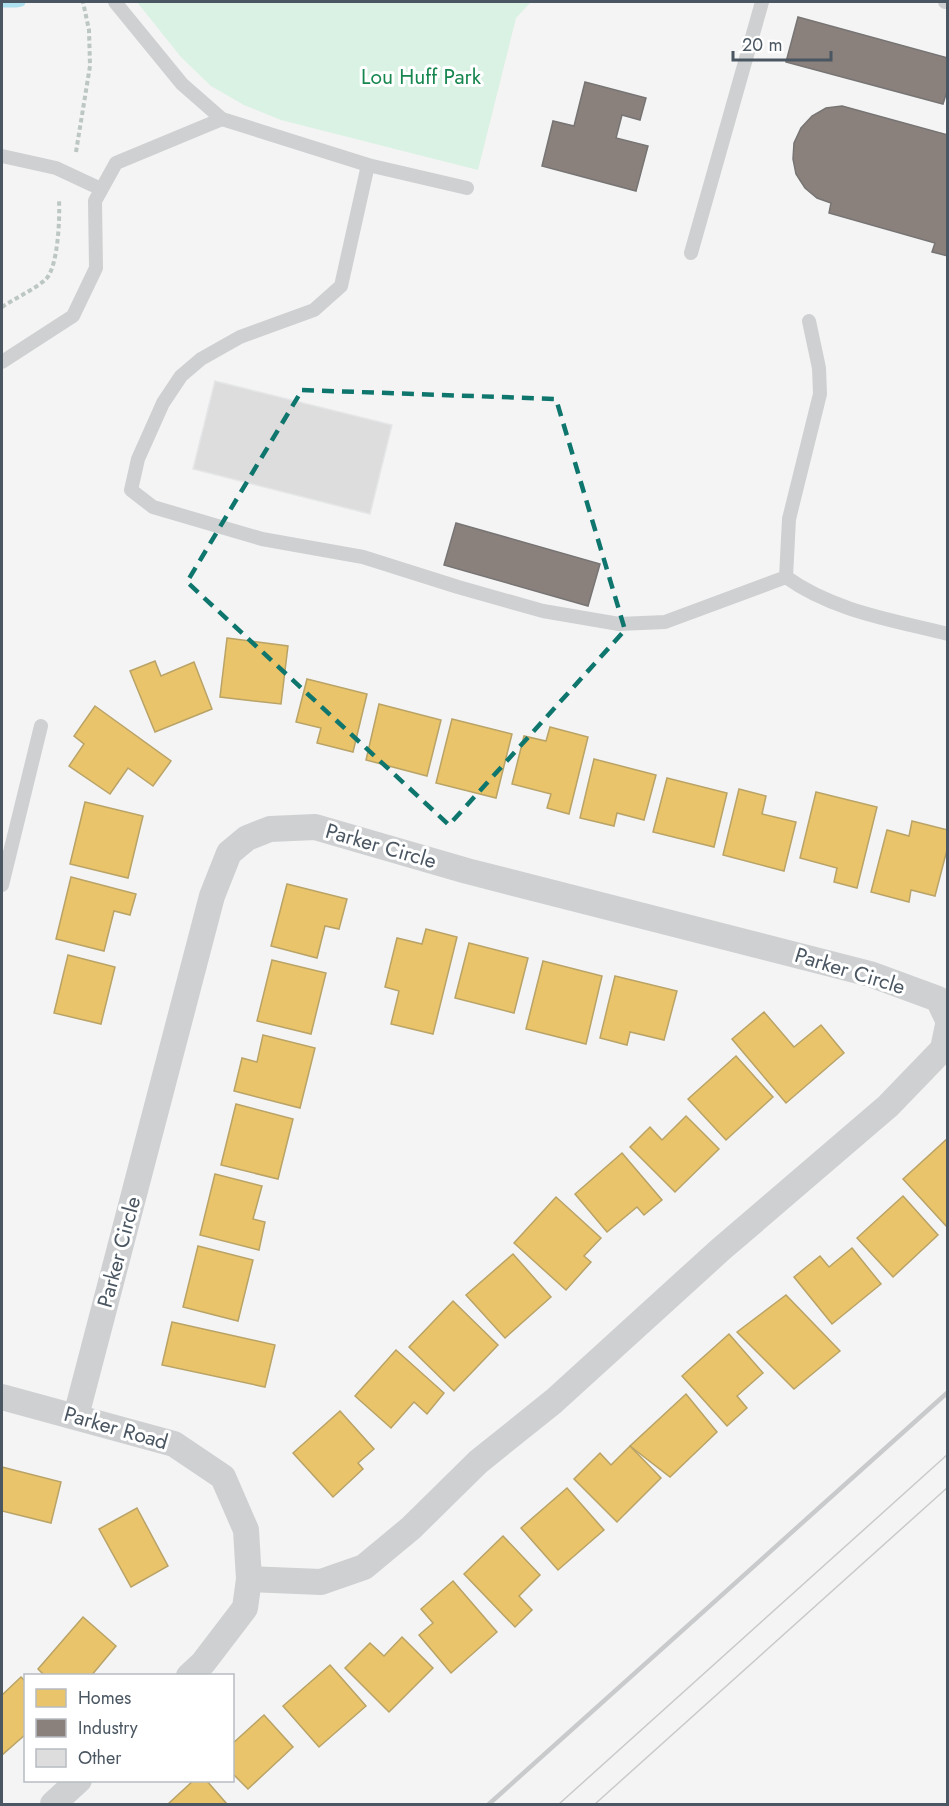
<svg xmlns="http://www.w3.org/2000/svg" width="949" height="1806" viewBox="0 0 949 1806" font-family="Jost,sans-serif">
  <rect width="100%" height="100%" fill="#f4f4f4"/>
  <polygon fill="#d9f2e3" points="137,2 531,2 516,18 478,170 281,120 244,105 211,86 181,57"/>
  <g fill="#e9c46a" stroke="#b9a367" stroke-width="1.5">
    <polygon points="227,638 288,646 281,704 220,697"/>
    <polygon points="155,661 161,676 194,662 212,709 155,732 130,671"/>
    <polygon points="307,679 367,694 353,752 317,743 321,728 296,722"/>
    <polygon points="379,704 441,720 427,776 366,760"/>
    <polygon points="95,706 171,761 153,786 128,768 110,794 69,766 84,744 74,736"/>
    <polygon points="452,719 512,734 496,798 436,783"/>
    <polygon points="550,727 588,737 569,814 547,808 551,794 512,784 524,736 546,741"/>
    <polygon points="594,759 656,775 644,820 617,813 614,826 580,818"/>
    <polygon points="667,778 727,793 714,847 653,832"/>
    <polygon points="739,789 766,796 762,814 796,822 784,871 723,855"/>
    <polygon points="816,792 877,807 857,888 834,882 837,868 800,858"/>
    <polygon points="85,802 143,816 128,878 70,864"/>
    <polygon points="912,821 948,830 948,846 935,896 911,890 909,902 871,892 887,830 909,836"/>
    <polygon points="71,877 136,894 130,915 114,911 104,951 56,939"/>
    <polygon points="287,884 347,899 339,929 325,926 317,958 271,946"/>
    <polygon points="426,929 457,937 433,1034 391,1024 399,991 385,987 397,938 422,944"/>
    <polygon points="469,943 528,958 514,1013 455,998"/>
    <polygon points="68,955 115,967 101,1024 54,1013"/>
    <polygon points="272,960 326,973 311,1034 257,1021"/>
    <polygon points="543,961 602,976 586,1044 526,1029"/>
    <polygon points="615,976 677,991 664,1040 630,1032 627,1045 600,1038"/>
    <polygon points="764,1012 794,1047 821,1025 844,1053 786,1103 732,1039"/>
    <polygon points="263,1035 315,1048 300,1108 234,1091 242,1058 257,1062"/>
    <polygon points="736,1056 773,1097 726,1140 688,1099"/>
    <polygon points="236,1104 293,1119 278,1179 221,1165"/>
    <polygon points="686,1116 719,1149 675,1192 630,1147 650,1127 662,1140"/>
    <polygon points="948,1138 948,1227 947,1227 903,1179"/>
    <polygon points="622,1153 662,1200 644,1215 637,1207 607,1232 575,1194"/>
    <polygon points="215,1174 262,1186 253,1219 265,1222 259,1250 200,1235"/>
    <polygon points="903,1196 938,1235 893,1277 857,1238"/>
    <polygon points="556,1197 601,1238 584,1256 591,1262 566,1290 514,1243"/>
    <polygon points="198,1246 253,1260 238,1321 183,1307"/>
    <polygon points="852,1248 881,1284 832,1324 794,1277 820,1256 829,1267"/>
    <polygon points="513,1254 551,1297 505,1338 466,1295"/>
    <polygon points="786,1295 840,1351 794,1389 737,1332"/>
    <polygon points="453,1301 498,1345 454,1391 409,1347"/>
    <polygon points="172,1322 275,1345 265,1387 162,1365"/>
    <polygon points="729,1334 763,1373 737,1396 747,1408 727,1426 682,1376"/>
    <polygon points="396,1350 444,1393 427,1414 414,1402 391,1428 355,1396"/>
    <polygon points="686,1394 717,1432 670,1477 630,1446"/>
    <polygon points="340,1411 374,1449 358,1463 363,1469 333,1497 293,1453"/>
    <polygon points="630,1446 661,1478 617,1522 574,1479 600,1453 611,1465"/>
    <polygon points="2,1467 61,1482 51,1523 2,1511"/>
    <polygon points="567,1488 604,1530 558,1570 521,1528"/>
    <polygon points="137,1508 168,1566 131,1587 99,1529"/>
    <polygon points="503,1536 540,1575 519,1596 532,1610 515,1627 464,1574"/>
    <polygon points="453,1581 497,1632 451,1673 419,1635 433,1623 421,1609"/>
    <polygon points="83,1617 116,1646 91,1676 45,1676 38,1669"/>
    <polygon points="402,1637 433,1668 389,1712 345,1668 370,1643 384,1656"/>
    <polygon points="330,1665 366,1706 319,1747 283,1706"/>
    <polygon points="21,1677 26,1682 26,1734 2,1755 2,1695"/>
    <polygon points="264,1715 293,1747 248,1789 232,1773 232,1744"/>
    <polygon points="194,1780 206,1780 227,1804 168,1804"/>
  </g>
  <g fill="#8a817c" stroke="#777474" stroke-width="1.5">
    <polygon points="798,17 948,58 948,88 943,104 786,62"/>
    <polygon points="585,82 646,98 640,120 622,115 616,138 648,146 636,191 542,166 553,121 574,126"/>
    <polygon points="842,106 948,135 948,256 932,252 935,243 829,213 831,203 817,198 805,188 796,174 793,159 794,143 801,128 812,116 826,108"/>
    <polygon points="456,523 600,564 588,606 444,565"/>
  </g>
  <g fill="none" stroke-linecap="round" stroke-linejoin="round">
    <polyline stroke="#aee2f0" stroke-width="9" points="2,3 16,3 21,2"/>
  </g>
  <polygon fill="#ddddde" stroke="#e5e6e7" stroke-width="1.5" points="215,381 392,425 370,514 193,469"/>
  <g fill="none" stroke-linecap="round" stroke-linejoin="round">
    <g stroke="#bcc7c4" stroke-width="4" stroke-dasharray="4.5 3" stroke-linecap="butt">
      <polyline points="76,152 90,66 89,30 83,2"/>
      <path d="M2,307c13,-9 32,-17 44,-28 12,-12 14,-61 13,-78"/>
    </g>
    <g stroke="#ced0d2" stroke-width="14">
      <polyline points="115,2 182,84 222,119 368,165 467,188"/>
      <polyline points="945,2 948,2"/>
      <polyline points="2,156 56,168 101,189"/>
      <polyline points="368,165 341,286 314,310 240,337 201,359 181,376 163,403 138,459 131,490 153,507 262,539 363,557 458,587 543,611 619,624 665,622 786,577"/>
      <polyline points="691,253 762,2"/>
      <path d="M809,321l10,47 1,26 -31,125 -3,58c47,34 107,43 162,57"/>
      <polyline points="2,362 73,316 96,268 95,201 116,163 222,119"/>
      <polyline points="2,885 41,726"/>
    </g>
    <g stroke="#ced0d2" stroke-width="26">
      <polyline points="2,1397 174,1444 223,1477 246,1530 249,1579 245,1608 203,1663 189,1676"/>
      <polyline points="76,1416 212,896 229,853 247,838 270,829 315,827 467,871 870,974 938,999 948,1020"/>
      <polyline points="249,1579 321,1582 364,1567 411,1528 478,1462 554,1401 720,1250 888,1106 943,1049 948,1025"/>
      <polyline points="53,1804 79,1780"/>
    </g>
    <g stroke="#c9cacc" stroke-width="1.5">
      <polyline points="559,1804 948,1454"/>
      <polyline points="595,1804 948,1487"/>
    </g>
    <polyline stroke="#c9cacc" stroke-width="4.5" points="489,1804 948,1392"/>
  </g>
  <path fill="none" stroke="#0f766e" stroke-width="4.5" stroke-dasharray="12 8" stroke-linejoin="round" d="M302,390l254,9 69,231 -176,195 -262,-243z"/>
  <g text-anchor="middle" stroke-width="6" stroke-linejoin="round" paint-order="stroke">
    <g font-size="21" fill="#17864f" stroke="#fff">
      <text x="421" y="84">Lou Huff Park</text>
    </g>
    <g font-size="21" fill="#4a5661" stroke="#fff">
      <text transform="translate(381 846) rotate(16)" y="7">Parker Circle</text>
      <text transform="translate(850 971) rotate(17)" y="7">Parker Circle</text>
      <text transform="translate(119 1252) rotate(-75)" y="7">Parker Circle</text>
      <text transform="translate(116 1428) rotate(16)" y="7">Parker Road</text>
    </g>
  </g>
  <rect width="949" height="1806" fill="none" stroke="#4a5661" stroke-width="6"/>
  <rect x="24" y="1674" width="210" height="108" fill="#ffffff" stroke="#b7bbc0" stroke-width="1.5"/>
  <rect x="36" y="1689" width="30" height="18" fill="#e9c46a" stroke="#b7bbc0" stroke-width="1.5"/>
  <text x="78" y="1704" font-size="18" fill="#4a5661">Homes</text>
  <rect x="36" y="1719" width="30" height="18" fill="#8a817c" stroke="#b7bbc0" stroke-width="1.5"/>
  <text x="78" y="1734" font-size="18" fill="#4a5661">Industry</text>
  <rect x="36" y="1749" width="30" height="18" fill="#ddddde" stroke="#b7bbc0" stroke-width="1.5"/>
  <text x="78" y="1764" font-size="18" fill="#4a5661">Other</text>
  <path d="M733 51v9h98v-9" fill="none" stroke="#4a5661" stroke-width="3"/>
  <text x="742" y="51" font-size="18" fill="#4a5661" stroke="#ffffff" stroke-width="4.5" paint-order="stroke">20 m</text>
</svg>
